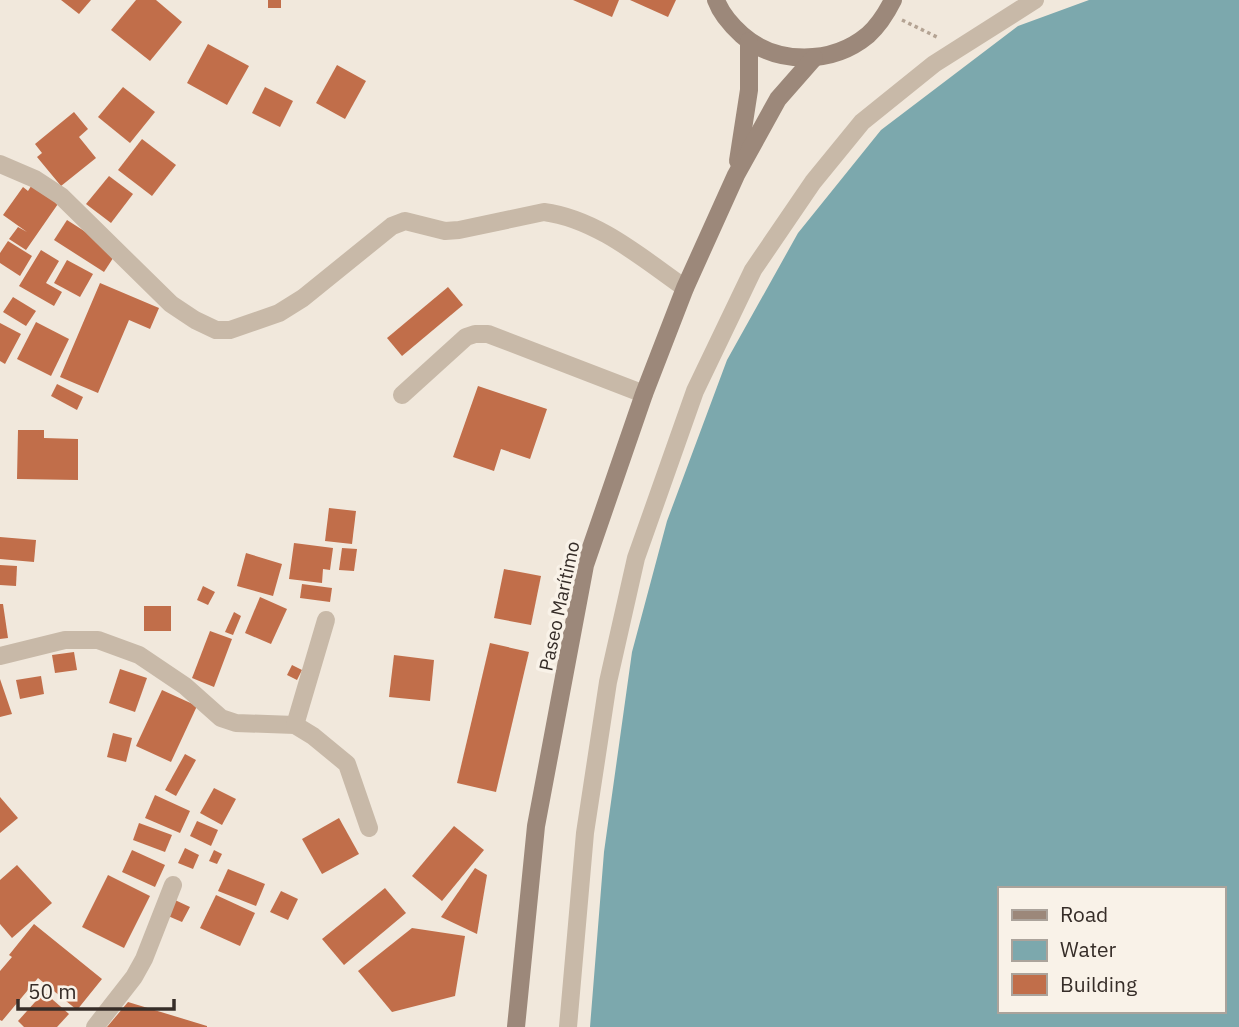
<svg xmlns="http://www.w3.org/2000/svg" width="1239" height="1027" viewBox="0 0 1239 1027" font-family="'IBM Plex Sans',sans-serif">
  <rect width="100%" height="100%" fill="#f1e8dc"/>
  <path fill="#7ca8ad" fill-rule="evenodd" d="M1089,0h150v1027h-649l14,-175 28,-200 35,-131 60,-161 71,-127 83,-103 137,-104zM999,889h224v122h-224z"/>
  <g fill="#c16e4a">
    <polygon points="61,0 91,0 79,14"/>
    <polygon points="136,0 156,0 182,22 150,61 111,30"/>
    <rect x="268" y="0" width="13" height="8"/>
    <polygon points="573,0 619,0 612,17"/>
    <polygon points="630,0 676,0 668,17"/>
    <polygon points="208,44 249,66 227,105 187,83"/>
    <polygon points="337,65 366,81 345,119 316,103"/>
    <polygon points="123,87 155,112 130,143 98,117"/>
    <polygon points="265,87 293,101 280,127 252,113"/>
    <polygon points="74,112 88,129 79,137 96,158 61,186 37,157 42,153 35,144"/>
    <polygon points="142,139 176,165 152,196 118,170"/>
    <polygon points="109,176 133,194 111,223 86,204"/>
    <polygon points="33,183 60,201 26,250 9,239 18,227 27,232 3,215 23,187 28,191"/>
    <polygon points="67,220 117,252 104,272 54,240"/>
    <polygon points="8,241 32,256 20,276 0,263 0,253"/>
    <polygon points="41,250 59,261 46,283 62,292 54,306 19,286"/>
    <polygon points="67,260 93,274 80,297 54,283"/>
    <polygon points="100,283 159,308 150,329 129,320 98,393 60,377"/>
    <polygon points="448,287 463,305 402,356 387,338"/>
    <polygon points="13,297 36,311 26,326 3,312"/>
    <polygon points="36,322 69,339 51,376 17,359"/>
    <polygon points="0,323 21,334 5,364 0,361"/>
    <polygon points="57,384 83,397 77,410 51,396"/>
    <polygon points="478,386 547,409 530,459 501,449 494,471 453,457"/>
    <polygon points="18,430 44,430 44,438 78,439 78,480 17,479"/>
    <polygon points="329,508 356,511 352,544 325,541"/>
    <polygon points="0,537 36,540 34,562 0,559"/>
    <polygon points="294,543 333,548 330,570 323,569 322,583 289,579"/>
    <polygon points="342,548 357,549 354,571 339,570"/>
    <polygon points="246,553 282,564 273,596 237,586"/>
    <polygon points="0,565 17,566 16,586 0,585"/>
    <polygon points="504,569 541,576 531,625 494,618"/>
    <polygon points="302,584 332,588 330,602 300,598"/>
    <polygon points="203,586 215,592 208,605 197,600"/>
    <polygon points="260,597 287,609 271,644 245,633"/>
    <polygon points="0,604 3,604 8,638 0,639"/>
    <rect x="144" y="606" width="27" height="25"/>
    <polygon points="234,612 241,616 233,635 225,632"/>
    <polygon points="210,631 232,639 214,687 192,678"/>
    <polygon points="490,643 529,652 496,792 457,783"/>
    <polygon points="74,652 77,670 55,673 52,655"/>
    <polygon points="394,655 434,660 430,701 389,697"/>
    <polygon points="292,665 302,670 297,680 287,675"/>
    <polygon points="120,669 147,678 135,712 109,703"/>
    <polygon points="41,676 44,694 20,699 16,680"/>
    <polygon points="0,679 12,714 0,717"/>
    <polygon points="162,690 197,706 171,762 136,746"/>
    <polygon points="113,733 132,738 126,762 107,757"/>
    <polygon points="185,754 196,760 176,796 165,790"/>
    <polygon points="214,788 236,799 222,825 200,813"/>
    <polygon points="155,795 190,811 180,833 145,818"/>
    <polygon points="0,797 18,818 0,833"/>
    <polygon points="339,818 359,854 322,874 302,839"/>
    <polygon points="197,821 218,830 211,846 190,836"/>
    <polygon points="139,823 172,835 165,852 133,840"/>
    <polygon points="454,826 484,850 442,901 412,876"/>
    <polygon points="185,848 199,855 193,869 178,863"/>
    <polygon points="132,850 165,865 155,887 122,872"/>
    <polygon points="214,850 222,854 217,864 209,861"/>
    <polygon points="17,865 52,903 12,938 0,924 0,880"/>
    <polygon points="475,868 487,875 477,934 441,917"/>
    <polygon points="228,869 265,884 256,906 218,891"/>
    <polygon points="108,875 150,896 124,948 82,927"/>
    <polygon points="385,888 406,913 344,965 322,939"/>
    <polygon points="281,891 298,899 288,920 270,912"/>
    <polygon points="216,895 255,913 240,946 200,928"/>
    <polygon points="175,900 190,907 182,922 168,916"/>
    <polygon points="34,924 102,979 77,1010 38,978 2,1021 0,1020 0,971 12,957 9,955"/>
    <polygon points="412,928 465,936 455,996 392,1012 358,971"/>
    <polygon points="44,992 69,1014 57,1027 24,1027 18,1021"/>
    <polygon points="128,1002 207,1026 207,1027 107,1027"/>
  </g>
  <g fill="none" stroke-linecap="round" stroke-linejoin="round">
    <polyline stroke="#b4a393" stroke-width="3.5" stroke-dasharray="3.5 3.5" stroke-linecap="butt" points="902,20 939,38"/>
    <polyline stroke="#c8b9a8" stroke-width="18" points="568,1027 585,833 608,682 636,558 695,391 753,270 813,182 862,122 934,64 1035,0"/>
    <g stroke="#c8b9a8" stroke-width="18">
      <path d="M0,164l35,15 26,17 110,108 24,16 21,10h14l49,-17 24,-15 89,-72 13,-5 40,10 14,-1 85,-18c53,7 98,46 141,76"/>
      <polyline points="402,395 466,337 475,334 488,334 644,394"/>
      <polyline points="0,656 65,640 98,640 139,655 185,686 221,718 236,723 295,725 313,736 347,764 369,828"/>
      <polyline points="295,725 326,620"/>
      <polyline points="95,1027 134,977 144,959 173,885"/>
    </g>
    <g stroke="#9c887a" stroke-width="18">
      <path d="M716,0c5,14 15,25 26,35 34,30 90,30 126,0 10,-9 19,-23 25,-35"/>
      <polyline points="738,161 749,90 749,41"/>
      <polyline points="516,1027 536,826 585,565 644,394 685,288 736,175 778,99 814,58"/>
    </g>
  </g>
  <g text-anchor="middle" stroke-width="7" stroke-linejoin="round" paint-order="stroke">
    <g font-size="19" fill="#362d28" stroke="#f9f2e8">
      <text transform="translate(559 606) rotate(-78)" y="7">Paseo Marítimo</text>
    </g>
  </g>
  <rect x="998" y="887" width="228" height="126" fill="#f9f2e8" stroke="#aba39b" stroke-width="2"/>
  <rect x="1012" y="910" width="35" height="10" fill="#9c887a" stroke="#aba39b" stroke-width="2"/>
  <text x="1060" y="922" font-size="21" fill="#362d28">Road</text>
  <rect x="1012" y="940" width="35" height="21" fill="#7ca8ad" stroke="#aba39b" stroke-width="2"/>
  <text x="1060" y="957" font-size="21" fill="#362d28">Water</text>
  <rect x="1012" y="974" width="35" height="21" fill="#c16e4a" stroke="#aba39b" stroke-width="2"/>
  <text x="1060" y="992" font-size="21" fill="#362d28">Building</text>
  <path d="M18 999v10h156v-10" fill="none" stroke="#362d28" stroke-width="3.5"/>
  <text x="28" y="999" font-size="21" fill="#362d28" stroke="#f9f2e8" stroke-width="5" paint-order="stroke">50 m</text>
</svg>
